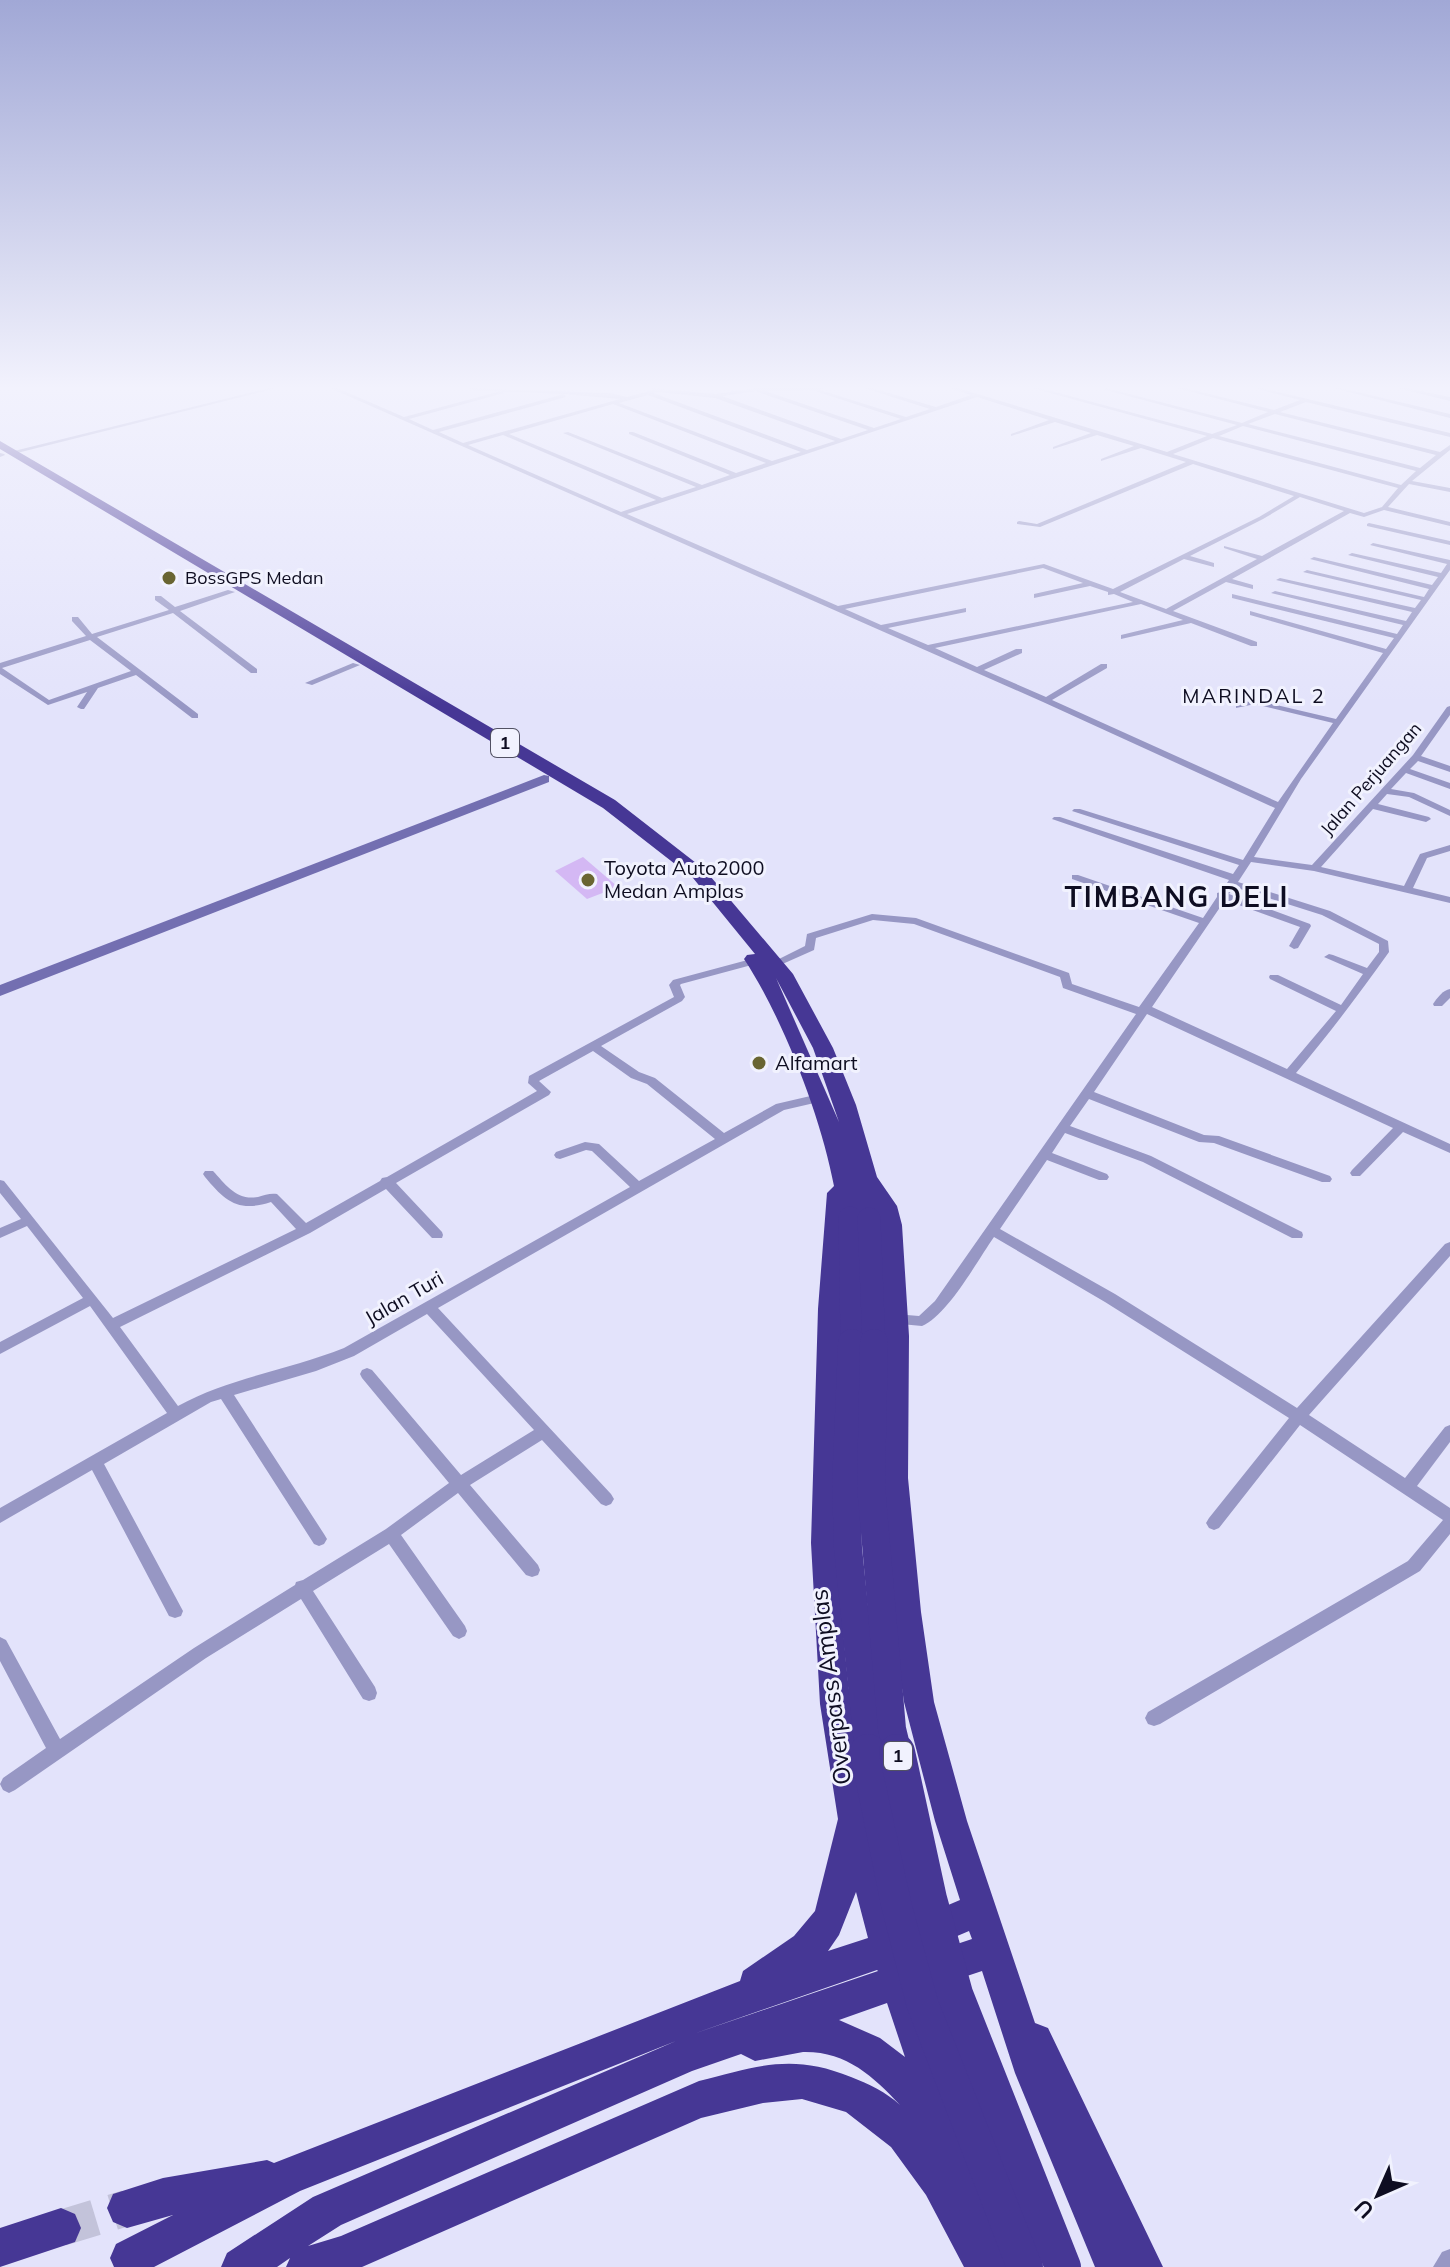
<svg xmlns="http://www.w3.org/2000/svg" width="1450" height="2267" viewBox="0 0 1450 2267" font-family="Mulish,sans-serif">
  <rect width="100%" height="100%" fill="#e3e3fb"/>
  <polygon fill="#d4b8f4" points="583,857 618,887 587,899 555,871"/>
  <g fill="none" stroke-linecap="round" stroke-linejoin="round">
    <polyline stroke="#c3c3da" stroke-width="36" stroke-dasharray="36 18" stroke-linecap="butt" points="61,2228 127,2208"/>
    <g fill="#9797c4" fill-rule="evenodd">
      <polygon points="269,388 277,388 13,454 10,452"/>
      <path d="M330,388h7l67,29 97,-26 3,2 -95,26 24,11 131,-36 -92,-4 -3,-2 141,5 17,4 26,-7 -2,-2 65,6 39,-6h69l-4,2 86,27 24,-8 -66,-21h8l64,19 35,-12 -21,-7h8l209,64 40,-16 -175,-48h8l172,46 25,-9 -135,-36 4,-1 136,35 26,-11 -91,-24h8l89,22 26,-10 -46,-12h8l188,45v4l-144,-35 -26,10 160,40 10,-7v5l-38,31 38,7v4l-41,-8 -21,23 62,15v4l-66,-16 -20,7 -14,-4 -118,66 21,6v4l-27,-7 -53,29 84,31v4h-6l-60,-23 -70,16v-4l62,-15 -42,-16 -206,44 42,19 39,-18h6v4l-38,17 62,27 55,-33h6v4l-55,32 226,102 55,-79 -78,-19 -19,4v-4l19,-4 81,19 47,-66 -133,-38v-4l136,38 8,-11 -162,-40v-4l165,40 6,-9 -132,-32 4,-2 131,30 6,-9 -136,-32 4,-2 135,30 6,-8 -118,-28 4,-2 117,27 5,-8 -119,-30 4,-2 118,28 6,-8 -90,-22 4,-2 89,20 6,-9 -77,-19 3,-2 77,17v10l-149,209 -47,78 58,8 101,-110 34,-48 3,-1v9l-29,41 29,10v6l-32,-11 -8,8 40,14v6l-44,-16 -15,16 23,4 36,17v6l-41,-19 -22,-3 -9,10 51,13 2,2 -5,3 -53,-13 -52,58 83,19 16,-32 30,-9v6l-23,7 -14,30 37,9v6l-136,-32 -63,-9 -13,20 92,29 58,30 1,11c-29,41 -60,82 -93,121l154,71v9l-47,-21 -43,44h-8l-2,-3 2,-3 41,-42 -246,-114 -53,78 110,43 15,1 111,40 2,3 -2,3h-8l-108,-39 -15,-1 -110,-43 -19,27 81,30 151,76 1,3 -1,3h-10l-149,-76 -78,-29 -13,20 55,21 2,3 -2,3h-8l-52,-20 -47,69 115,65 182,114 148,-164 5,-2v14l-141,159 96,63 40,-51 5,-2v17l-33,44 33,22v26l-30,37 -260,153 -6,2 -6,-2 -3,-6 3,-6 260,-151 35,-41 -143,-95 -81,103 -5,2 -5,-2 -3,-5 3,-5 80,-100 -184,-116 -111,-65c-17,24 -46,78 -72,89l-32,-3 -2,-4 2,-4 5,-1 24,2 16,-15 201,-287 -73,-26 -3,-11 -146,-53 -41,-4 -57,18 -2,12 -36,16 -4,1 -5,-3 36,-18 2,-12 65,-20 44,4 153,55 3,11 67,23 60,-84 -127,-44v-4h6l125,43 14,-21v-4l4,-1 8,-12 -177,-61 2,-2h6l173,57 6,-9 -167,-54 2,-2h6l163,51 32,-52 -232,-106zM808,390h4l89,29 -27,9 -109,-37zM757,391l1,1 110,38 -27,9 -119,-43zM658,392l57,6 120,43 -28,9 -154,-57zM564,394l56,5 -157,44 -24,-11 127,-35zM648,395l153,57 -29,9 -153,-58zM977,397l72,23 -38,14v2l44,-14 36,11 -38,14v2l44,-14 37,11 -33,13v2l40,-13 45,14 -149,62 -18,-3 -2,1v2l23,3 153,-63 101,32 -35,21 -146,72 -69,-25 -206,42 -211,-92zM613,404l153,59 -30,10 -103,-41h-4v2l101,41 -28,10 -134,-53 -5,1 133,54 -34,11 -153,-64zM1275,414l161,41 -16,13 -172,-44zM1243,426l173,45 -15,14 -182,-49zM503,435l153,65 -35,12 -153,-67zM1213,438l185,50 -16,19 -18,6 -191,-59zM1300,497l44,14 -82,45 -38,-10v2l33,11 -91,50 -46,-17 64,-33 30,8v-4l-24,-7 73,-37zM1043,568l40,15 -49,11v4l56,-12 18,6v3l6,-1 19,8 -205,43 -40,-17 78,-16v-4l-85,17 -36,-16zM1234,887l88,28 57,29v8l-12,16 -34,-13 -4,-1 -5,3 39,17 -22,31 -63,-30h-8l-1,2 1,2 66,32 -49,58 -135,-62 73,-107 75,27 -11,19 5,3 4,-1 13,-22 -1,-2 -81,-30z"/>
      <polygon points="1333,388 1341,388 1450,414 1450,418"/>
      <polygon points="1397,388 1406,388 1450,397 1450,401"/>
      <polygon points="0,453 4,454 5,455 0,457"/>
      <polygon points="1369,523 1450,541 1450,545 1367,526 1367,524"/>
      <path d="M228,590l7,2 -55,19 77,58v4h-6l-78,-60 -76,24 101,77v4h-6l-56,-43 -38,13 -14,21h-3l-4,-2 10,-15 -39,13 -48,-31v-11l86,-27 -14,-15v-4h6l14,17 77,-24 -14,-10v-4h6l14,11zM90,640l41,31 -82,29 -47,-32z"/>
      <polygon points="353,663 360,665 312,685 305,683"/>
      <path d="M755,958l5,3 -1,2 -78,21 -1,1 5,12 -3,4 -81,45 38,26 16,6 69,55 52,-29 43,-10 4,1 2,3 -2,3 -39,9 -346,198 173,186 3,5 -3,5 -5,2 -5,-2 -59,-64 -72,45 68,80 2,5 -2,5 -6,2 -6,-2 -68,-82 -57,42 64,91 2,5 -2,5 -6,3 -6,-3 -64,-92 -76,47 62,96 2,6 -2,6 -6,2 -6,-2 -62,-100 -95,59 -191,132 -6,3 -6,-3 -3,-6 3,-6 43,-30 -46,-87v-24l6,3 54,99 134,-91 101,-63 1,-3 7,-2 83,-51 63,-46 -87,-105 -2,-4 2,-4 5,-2 5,2 89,105 73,-45 -107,-116 -73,42 -38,15 -82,24 90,139 3,5 -3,5 -5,2 -5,-2 -93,-145 -10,3 -107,62 79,147 -2,5 -6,2 -6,-2 -77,-146 -92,53v-15l167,-95 -77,-107 -90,48v-12l83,-44 -56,-72 -27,12v-10l21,-9 -21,-26v-13l4,1 109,137 183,-89 -25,-27c-33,11 -46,-1 -66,-25l-2,-3 2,-3h8c13,14 24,30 45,26 7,-2 12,-4 19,-3l29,29 74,-42 2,-3 5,-1 150,-86 -9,-8 1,-7 145,-79 -5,-12 4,-5zM593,1051l38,27 16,6 68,55 -76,42 -40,-37 -14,-2 -29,10 -2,3 2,3 4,1 26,-9 6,1 38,36 -286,161c-55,22 -115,30 -166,58l-58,-79 190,-94 76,-44 46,49h10l1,-3 -1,-3 -46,-49 153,-88 2,-3 -12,-11z"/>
      <path d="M1450,989v9l-8,8h-8l-1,-2c4,-6 10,-14 17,-15z"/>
      <polygon points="1450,2249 1450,2267 1433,2267 1442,2252"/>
    </g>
    <polygon fill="#736fb1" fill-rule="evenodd" points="544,775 549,776 549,782 0,996 0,985"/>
    <g fill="#463795" fill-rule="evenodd">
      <path d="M0,441l615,359 90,70 88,104 40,74 23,57 21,72 20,29 5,19 7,111 -1,142 13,134 13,90 33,119 68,202 13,5 115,239h-68l-80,-194 -33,-102 -63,21 97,275h-52l-38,-72 -35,-48 -45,-35 -44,-13 -39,4 -62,15 -339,149h-76l4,-9 -13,9h-56l6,-14 86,-56 363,-156 -376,150 -146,76h-40l-4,-9 6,-14 57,-29 -46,13 -14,-6 -6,-14 6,-14 50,-16 104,-18 7,3 466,-182 3,-10 51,-35 21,-25 23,-92 -18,-115 -9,-161 7,-234 9,-116 7,-7c-13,-69 -51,-168 -90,-227l3,-4 8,-1 -62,-76 -90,-70 -603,-359zM776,978l1,2 36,68 26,74zM859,1222l10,5 9,-2 5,111 -3,142 11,134 13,90 31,119 25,79 -61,26c-20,-72 -38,-145 -48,-220 -19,-146 -13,-296 -7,-443l3,-38zM856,1892l12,46 -40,13 11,-16zM969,1931l3,8 -63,21 -1,-3zM877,1970l1,1 -185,63zM887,2003l18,54 -25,-19 -41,-18zM803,2052c43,-1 70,24 97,53 -14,-13 -31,-21 -49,-28 -59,-24 -93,-11 -152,4l-358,155 -33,10 33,-21 351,-154 49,-17 14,7z"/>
      <polygon points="61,2208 75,2214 81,2228 75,2242 0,2267 0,2228"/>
    </g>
    <g stroke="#463795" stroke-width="23">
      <polyline points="850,1218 852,1345"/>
      <polyline points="869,1219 874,1345"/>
    </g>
    <g stroke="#463795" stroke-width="28">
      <polyline points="852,1343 846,1484 848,1548 869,1754"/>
      <polyline points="874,1343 871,1486 892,1729 898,1754"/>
    </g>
    <g stroke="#463795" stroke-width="36">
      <polyline points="868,1752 899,1904 924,2002 1025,2267"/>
      <polyline points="897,1752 929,1899 955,1994 1063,2267"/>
    </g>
  </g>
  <linearGradient id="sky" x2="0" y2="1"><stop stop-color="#a1a8d6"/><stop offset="0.55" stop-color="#f2f2fd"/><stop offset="1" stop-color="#f2f2fd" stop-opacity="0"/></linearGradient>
  <rect width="1450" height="705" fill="url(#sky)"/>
  <g fill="#696532" stroke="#f1f2fe" stroke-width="3">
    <circle cx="169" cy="578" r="8"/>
    <circle cx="588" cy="880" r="8"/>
    <circle cx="759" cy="1063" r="8"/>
  </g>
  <g text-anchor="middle" stroke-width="6" stroke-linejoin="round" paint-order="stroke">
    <g font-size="18" fill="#0e0d21" stroke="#f1f2fe" text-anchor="start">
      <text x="185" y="584">BossGPS Medan</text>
    </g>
    <g fill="#f1f2fe" stroke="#525263" stroke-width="2">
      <rect x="491" y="729" width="28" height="28" rx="6"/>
      <rect x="884" y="1742" width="28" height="28" rx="6"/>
    </g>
    <g font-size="18" font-weight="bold" fill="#0e0d21">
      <text x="505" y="749">1</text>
      <text x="898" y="1762">1</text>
    </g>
    <g font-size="18" fill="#0e0d21" stroke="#f1f2fe">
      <text transform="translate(1371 779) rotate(-49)" y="6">Jalan Perjuangan</text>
    </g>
    <g font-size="20" letter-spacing="2" fill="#0e0d21" stroke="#f1f2fe">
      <text x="1254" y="703">MARINDAL 2</text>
    </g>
    <g font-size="20" fill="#0e0d21" stroke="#f1f2fe" text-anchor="start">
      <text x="604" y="875">Toyota Auto2000<tspan x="604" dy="23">Medan Amplas</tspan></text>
      <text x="775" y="1070">Alfamart</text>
    </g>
    <g font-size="20" fill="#0e0d21" stroke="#f1f2fe">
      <text transform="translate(404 1298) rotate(-30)" y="7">Jalan Turi</text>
    </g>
    <g font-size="24" fill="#0e0d21" stroke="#f1f2fe">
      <text transform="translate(831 1687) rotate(-97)" y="8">Overpass Amplas</text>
    </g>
    <g font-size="28" font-weight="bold" letter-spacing="2" fill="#0e0d21" stroke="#f1f2fe">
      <text x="1177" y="907">TIMBANG DELI</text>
    </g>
  </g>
  <g transform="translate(1378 2195) rotate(225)" stroke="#f1f2fe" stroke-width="6" paint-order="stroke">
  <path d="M0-6L14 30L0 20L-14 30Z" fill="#0e0d21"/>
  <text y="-12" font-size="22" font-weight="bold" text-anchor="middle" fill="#0e0d21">U</text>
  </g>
</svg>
